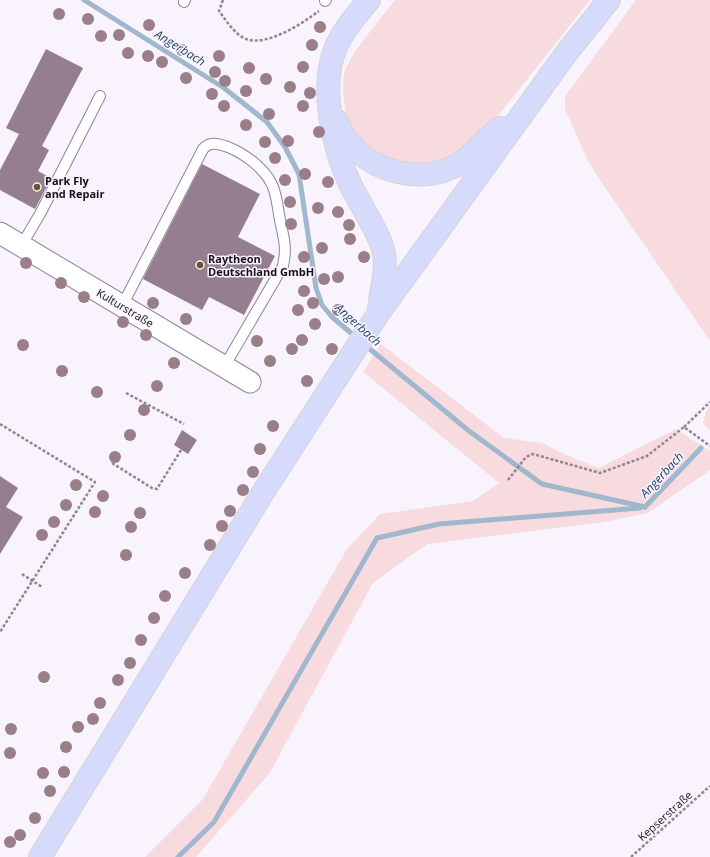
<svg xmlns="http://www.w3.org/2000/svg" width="710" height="857" viewBox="0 0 710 857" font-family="'Open Sans',sans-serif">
  <rect width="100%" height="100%" fill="#f8f3fd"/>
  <g fill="#f8dbdf">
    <polygon points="395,0 590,0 490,126 456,158 419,167 380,157 359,140 346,114 343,91 344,72 355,51"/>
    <polygon points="636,0 710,0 710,341 598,177 587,159 565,109 565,96"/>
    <polygon points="381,344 504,438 542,443 564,454 599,468 676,429 710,451 710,470 648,513 604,522 427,544 373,583 269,774 196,857 145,857 203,799 347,549 380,514 473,501 499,483 363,372"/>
    <polygon points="710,405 710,431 703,424 706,412"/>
  </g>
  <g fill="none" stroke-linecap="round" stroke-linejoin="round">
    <g stroke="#a0b7ce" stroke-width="5">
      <polyline points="84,0 224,88 267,122 285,147 299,174 316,288 322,305 332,317 357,338"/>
      <polyline points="365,345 469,431 542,484 645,507"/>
      <polyline points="645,507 701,448"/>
      <polyline points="178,857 214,822 377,538 439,524 640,508"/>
    </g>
  </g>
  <g fill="#957e8d">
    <polygon points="46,49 83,68 42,146 49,150 38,171 51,178 35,209 0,190 0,170 19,134 6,128"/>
    <polygon points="202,164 260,194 238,237 275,256 244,315 209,297 202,310 143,279"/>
    <polygon points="182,430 197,440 188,454 174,445"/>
    <polygon points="0,476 18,488 6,507 23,517 0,554"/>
  </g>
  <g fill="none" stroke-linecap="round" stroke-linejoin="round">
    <defs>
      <g id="service">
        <polyline points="325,1 326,0"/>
        <polyline points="184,2 185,0"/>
        <polyline points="21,246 40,214 100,96"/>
        <path d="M122,306l81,-157c7,-8 15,-5 25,-2 17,7 38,22 45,40 4,10 5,23 7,33 4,19 7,27 3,46l-59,101"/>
      </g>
      <polyline id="minor" points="0,233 250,382"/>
      <g id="primary">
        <path d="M369,0c-12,15 -26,30 -33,47 -17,39 -3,102 15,139 9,18 27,45 32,63 5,20 -2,39 -4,60"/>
        <path d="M337,121c2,5 4,11 8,16 24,35 77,49 114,27 16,-10 26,-26 42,-36"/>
        <polyline points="40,857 267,486 378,314 565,55 609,0"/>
      </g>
    </defs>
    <use href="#service" stroke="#8f839a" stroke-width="12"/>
    <use href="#minor" stroke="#8f839a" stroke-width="23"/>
    <use href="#primary" stroke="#d5d4d6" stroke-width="24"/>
    <g stroke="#8c8790" stroke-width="2.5" stroke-dasharray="3 2" stroke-linecap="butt">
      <path d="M223,0l-4,11c7,9 15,23 27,28 21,8 57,-16 73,-28"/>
      <polyline points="126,393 184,424"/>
      <polyline points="0,424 95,482 0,632"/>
      <polyline points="684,427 710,402"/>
      <polyline points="112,463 152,488 157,489 181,450"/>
      <polyline points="508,480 526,457 533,454 600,473 647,456 684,427 710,446"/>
      <polyline points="22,574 42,587"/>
      <polyline points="631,857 710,786"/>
    </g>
    <use href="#service" stroke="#fff" stroke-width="10"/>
    <use href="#minor" stroke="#fff" stroke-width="21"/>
    <use href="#primary" stroke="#d6dafb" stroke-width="22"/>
  </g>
  <g fill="#9a7e88">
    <circle cx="59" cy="14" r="6"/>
    <circle cx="88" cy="19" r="6"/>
    <circle cx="149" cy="25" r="6"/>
    <circle cx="320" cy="27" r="6"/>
    <circle cx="119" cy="35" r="6"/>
    <circle cx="101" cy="36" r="6"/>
    <circle cx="312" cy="45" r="6"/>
    <circle cx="182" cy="50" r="6"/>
    <circle cx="128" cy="53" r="6"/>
    <circle cx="148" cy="56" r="6"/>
    <circle cx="219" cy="56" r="6"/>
    <circle cx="162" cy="62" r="6"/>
    <circle cx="303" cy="67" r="6"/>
    <circle cx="249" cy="68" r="6"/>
    <circle cx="215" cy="72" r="6"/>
    <circle cx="186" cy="78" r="6"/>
    <circle cx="266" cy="79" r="6"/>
    <circle cx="225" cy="81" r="6"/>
    <circle cx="290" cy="87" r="6"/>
    <circle cx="246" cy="91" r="6"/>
    <circle cx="310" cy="93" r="6"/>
    <circle cx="212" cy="94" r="6"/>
    <circle cx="224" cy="106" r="6"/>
    <circle cx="303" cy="106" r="6"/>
    <circle cx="269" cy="114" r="6"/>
    <circle cx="246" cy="125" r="6"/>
    <circle cx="319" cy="132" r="6"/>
    <circle cx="288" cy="141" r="6"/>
    <circle cx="265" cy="142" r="6"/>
    <circle cx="275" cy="158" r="6"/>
    <circle cx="305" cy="174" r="6"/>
    <circle cx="285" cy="180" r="6"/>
    <circle cx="328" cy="182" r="6"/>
    <circle cx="290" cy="202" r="6"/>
    <circle cx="318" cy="208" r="6"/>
    <circle cx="338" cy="212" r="6"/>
    <circle cx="291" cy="224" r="6"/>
    <circle cx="349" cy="225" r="6"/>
    <circle cx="350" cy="239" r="6"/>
    <circle cx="322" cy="248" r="6"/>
    <circle cx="304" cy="257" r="6"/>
    <circle cx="364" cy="257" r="6"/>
    <circle cx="26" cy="263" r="6"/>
    <circle cx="338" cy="277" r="6"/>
    <circle cx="324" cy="279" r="6"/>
    <circle cx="61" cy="283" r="6"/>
    <circle cx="304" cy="291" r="6"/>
    <circle cx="84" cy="297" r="6"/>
    <circle cx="153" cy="303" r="6"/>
    <circle cx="313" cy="303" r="6"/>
    <circle cx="298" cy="310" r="6"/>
    <circle cx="338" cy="310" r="6"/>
    <circle cx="186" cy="319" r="6"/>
    <circle cx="123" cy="322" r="6"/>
    <circle cx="315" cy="324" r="6"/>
    <circle cx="146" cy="335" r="6"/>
    <circle cx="302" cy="340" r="6"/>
    <circle cx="257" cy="341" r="6"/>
    <circle cx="23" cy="345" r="6"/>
    <circle cx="292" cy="349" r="6"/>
    <circle cx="332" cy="349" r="6"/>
    <circle cx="270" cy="361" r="6"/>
    <circle cx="174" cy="363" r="6"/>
    <circle cx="62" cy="371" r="6"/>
    <circle cx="307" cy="381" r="6"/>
    <circle cx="157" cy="386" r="6"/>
    <circle cx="97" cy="392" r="6"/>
    <circle cx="144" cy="410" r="6"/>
    <circle cx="273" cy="426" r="6"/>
    <circle cx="130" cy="435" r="6"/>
    <circle cx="260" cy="449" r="6"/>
    <circle cx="115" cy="457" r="6"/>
    <circle cx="253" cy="472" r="6"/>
    <circle cx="76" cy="485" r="6"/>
    <circle cx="243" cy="490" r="6"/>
    <circle cx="103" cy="496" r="6"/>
    <circle cx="66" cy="505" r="6"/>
    <circle cx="230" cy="511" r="6"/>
    <circle cx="95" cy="512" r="6"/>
    <circle cx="140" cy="513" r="6"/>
    <circle cx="54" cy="522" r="6"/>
    <circle cx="222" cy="526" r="6"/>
    <circle cx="131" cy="527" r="6"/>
    <circle cx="42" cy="535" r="6"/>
    <circle cx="210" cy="545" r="6"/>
    <circle cx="126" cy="555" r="6"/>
    <circle cx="185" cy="573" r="6"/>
    <circle cx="165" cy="596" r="6"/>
    <circle cx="154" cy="618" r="6"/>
    <circle cx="141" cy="640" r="6"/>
    <circle cx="130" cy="663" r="6"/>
    <circle cx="44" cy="677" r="6"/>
    <circle cx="118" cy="680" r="6"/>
    <circle cx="100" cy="703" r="6"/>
    <circle cx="93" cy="719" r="6"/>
    <circle cx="78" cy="727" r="6"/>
    <circle cx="11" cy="729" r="6"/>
    <circle cx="66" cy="747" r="6"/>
    <circle cx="10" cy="753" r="6"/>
    <circle cx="64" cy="772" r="6"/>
    <circle cx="43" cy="773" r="6"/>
    <circle cx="50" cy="791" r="6"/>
    <circle cx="35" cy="818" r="6"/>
    <circle cx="20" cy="835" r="6"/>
    <circle cx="10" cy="842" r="6"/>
  </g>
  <g fill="#645825" stroke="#f8f3fd" stroke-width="1.5">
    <circle cx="37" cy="187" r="4"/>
    <circle cx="200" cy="265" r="4"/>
  </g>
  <g text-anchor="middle" stroke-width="3" stroke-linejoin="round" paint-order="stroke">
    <g font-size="11" font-weight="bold" fill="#151119" stroke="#f8f3fd" text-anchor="start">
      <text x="45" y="185">Park Fly<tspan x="45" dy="13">and Repair</tspan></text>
      <text x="208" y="263">Raytheon<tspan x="208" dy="13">Deutschland GmbH</tspan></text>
    </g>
    <g font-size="11" fill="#151119" stroke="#f8f3fd">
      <text transform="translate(125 308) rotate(31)" y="4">Kulturstraße</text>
      <text transform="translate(665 816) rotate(-42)" y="4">Kepserstraße</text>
    </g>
    <g font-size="12" font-style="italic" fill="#224668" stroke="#f8f3fd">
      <text transform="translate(180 48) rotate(32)" y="4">Angerbach</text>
      <text transform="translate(358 325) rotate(42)" y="4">Angerbach</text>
      <text transform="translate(662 475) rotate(-47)" y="4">Angerbach</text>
    </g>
  </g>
</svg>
